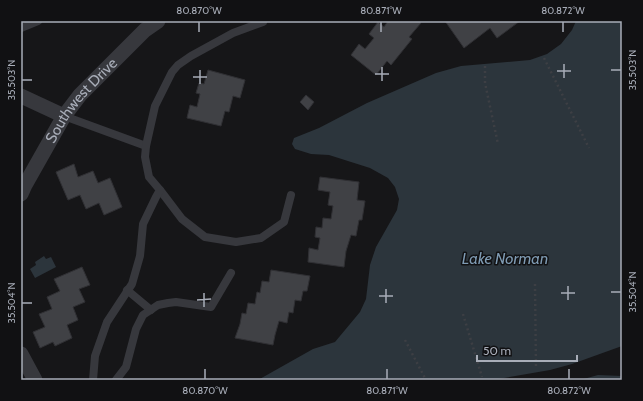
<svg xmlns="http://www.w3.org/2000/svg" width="643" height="401" viewBox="0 0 643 401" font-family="Cabin,sans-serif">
  <rect width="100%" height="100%" fill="#161618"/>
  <g fill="#2c353c">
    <polygon points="576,21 622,21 622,346 572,364 550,370 493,380 258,380 313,349 335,342 360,312 366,299 370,265 376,247 397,210 399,199 395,187 388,178 370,168 329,155 311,154 295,149 292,144 294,138 319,128 367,103 436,73 461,66 530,60 547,54 561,44 572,30"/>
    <polygon points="44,256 46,259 51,257 56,267 35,278 30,269 36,265 35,262"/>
    <polygon points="598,375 622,376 622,380 580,380"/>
  </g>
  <g fill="#404145" stroke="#303034">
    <polygon points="388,21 419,21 421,23 409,37 412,39 391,65 387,61 376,75 351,55 359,44 365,49 374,38 369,34 378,22 384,27"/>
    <polygon points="445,21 520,21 497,38 490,28 464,48"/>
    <polygon points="208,70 245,80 240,98 233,96 229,112 225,111 221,126 187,118 190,105 197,107 200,94 196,93 199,83 204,84"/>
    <polygon points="306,95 314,102 308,110 300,102"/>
    <polygon points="74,164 78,177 93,171 98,183 110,178 122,207 104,215 99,203 86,209 80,195 68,200 56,172"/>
    <polygon points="320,177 359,182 357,200 365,201 362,220 359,220 356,236 351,235 346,251 344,267 308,262 309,248 318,250 320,238 315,237 316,227 322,228 323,218 331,219 333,206 328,205 330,192 318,190"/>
    <polygon points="82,267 90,285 79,289 85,302 73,307 78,320 67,325 72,338 55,346 53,342 40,348 33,332 45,327 39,314 52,309 47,297 60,291 54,279"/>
    <polygon points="271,270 310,276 307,291 303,291 301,301 295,300 293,313 289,312 287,323 279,321 275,335 273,345 235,338 240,324 242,313 246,314 248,303 255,304 257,292 260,293 262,281 269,282"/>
  </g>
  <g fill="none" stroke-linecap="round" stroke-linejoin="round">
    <g stroke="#3d3f44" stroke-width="2.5" stroke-dasharray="2 3" stroke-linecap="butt">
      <polyline points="544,58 589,148"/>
      <polyline points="485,66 485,83 498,144"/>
      <polyline points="535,284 536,369"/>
      <polyline points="463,314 482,377"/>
      <polyline points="405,340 426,380"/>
    </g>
    <g stroke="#37383d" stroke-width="8">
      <polyline points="21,28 38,21"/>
      <polyline points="64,116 146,146"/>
      <polyline points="160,190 182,219 205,237 236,242 261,238 284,222 291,195"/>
      <polyline points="127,290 151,310"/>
      <polyline points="93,380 95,356 107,322 132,284 140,256 143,224 156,197 160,190 149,177 145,157 146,146 155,106 172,72 178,65 191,56 233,33 263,22"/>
      <polyline points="116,380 126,367 136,329 143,315 158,305 168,303 176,302 211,307 231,273"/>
    </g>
    <g stroke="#37383d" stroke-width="15">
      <polyline points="21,96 64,116"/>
      <path id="s1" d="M21,194l4,-9 39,-69 16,-21 65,-65 13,-9"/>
      <polyline points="21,354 35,380"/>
    </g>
  </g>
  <path fill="none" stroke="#a8adb8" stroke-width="1.5" d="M199,22v10M381,22v10M563,22v10M564,64v14M382,67v14M200,70v14M611,70h10M557,71h14M375,74h14M193,77h14M22,80h10M568,286v14M386,289v14M611,292h10M204,293v14M561,293h14M379,296h14M197,300l14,-1M22,303h10M205,369v10M387,369v10M569,369v10"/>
  <g text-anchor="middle" stroke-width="3" stroke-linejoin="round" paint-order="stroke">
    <g font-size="15" fill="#a8adb8" stroke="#111113">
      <text dy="5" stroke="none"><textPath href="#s1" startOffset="112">Southwest Drive</textPath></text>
    </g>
    <g font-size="16" font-style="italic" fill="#7f9bb3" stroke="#111113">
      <text x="505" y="264">Lake Norman</text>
    </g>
  </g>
  <rect width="643" height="401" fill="none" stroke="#111113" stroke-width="44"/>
  <path d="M477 355v6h100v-6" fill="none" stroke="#a8adb8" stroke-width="2"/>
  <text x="483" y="355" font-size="12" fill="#a8adb8" stroke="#111113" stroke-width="3" paint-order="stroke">50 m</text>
  <rect x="22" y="22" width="599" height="357" fill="none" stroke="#a8adb8" stroke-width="1.5"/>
  <g font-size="10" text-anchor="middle" fill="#a8adb8">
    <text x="199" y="14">80.870°W</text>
    <text x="381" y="14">80.871°W</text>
    <text x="563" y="14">80.872°W</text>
    <text transform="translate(632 70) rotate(-90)" y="4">35.503°N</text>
    <text transform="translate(11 80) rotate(-90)" y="4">35.503°N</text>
    <text transform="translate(632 292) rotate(-90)" y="4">35.504°N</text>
    <text transform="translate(11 303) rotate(-90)" y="4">35.504°N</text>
    <text x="205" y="394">80.870°W</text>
    <text x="387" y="394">80.871°W</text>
    <text x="569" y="394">80.872°W</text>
  </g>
</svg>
